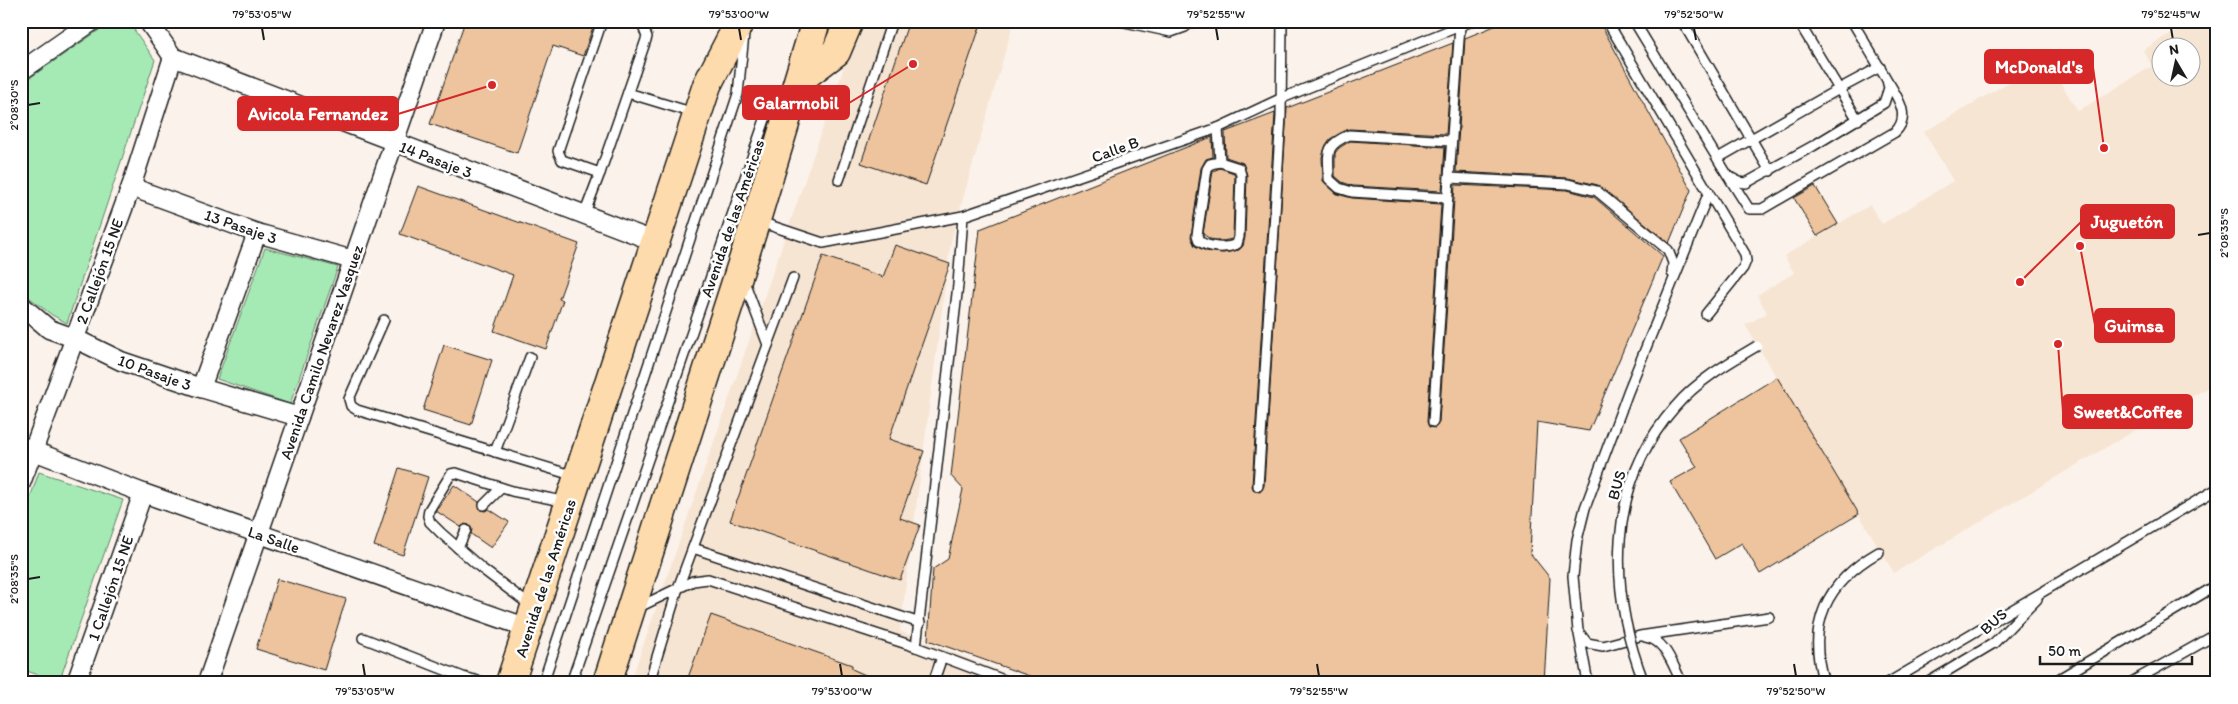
<svg xmlns="http://www.w3.org/2000/svg" width="2238" height="704" viewBox="0 0 2238 704" font-family="Itim,sans-serif">
  <rect width="100%" height="100%" fill="#fbf3eb"/>
  <filter id="ink" filterUnits="userSpaceOnUse"><feTurbulence type="fractalNoise" baseFrequency=".02" numOctaves="2"/><feDisplacementMap in="SourceGraphic" scale="10" xChannelSelector="R" yChannelSelector="G"/><feConvolveMatrix kernelMatrix="1 2 1 2 8 2 1 2 1" color-interpolation-filters="sRGB"/></filter>
  <g filter="url(#ink)">
    <g fill="#f7e5d4" fill-rule="evenodd">
      <polygon points="860,21 1014,21 951,241 900,631 1028,683 630,683"/>
      <path d="M2191,21h26v361l-323,191 -149,-248 22,-12 -10,-18 37,-22 -10,-17 86,-51 12,19 71,-43 -29,-49 123,-72 31,51 74,-45 -9,-16zM2160,48h30v30h-30z"/>
    </g>
    <g fill="#a5eab5" stroke="#608368">
      <polygon points="112,21 128,21 155,60 67,323 52,315 21,291 21,84"/>
      <polygon points="265,248 338,267 290,404 217,379"/>
      <polygon points="39,472 123,500 59,682 21,669 21,524"/>
    </g>
    <g fill="#edc49d" stroke="#1c1c1c">
      <polygon points="465,21 595,21 583,56 553,46 517,153 430,124"/>
      <polygon points="909,21 982,21 926,185 861,163"/>
      <polygon points="1507,21 1599,21 1691,190 1669,243 1598,185 1568,178 1456,172 1465,38"/>
      <polygon points="1453,43 1446,134 1349,129 1330,139 1326,145 1322,157 1323,181 1337,194 1352,198 1441,204 1427,422 1429,427 1435,428 1439,422 1455,185 1567,190 1594,197 1663,256 1589,431 1537,422 1530,553 1550,578 1544,683 1049,683 928,640 933,569 948,559 963,489 951,476 980,229 1212,137 1213,157 1206,159 1201,168 1191,237 1195,246 1206,251 1223,253 1239,250 1243,246 1245,237 1247,175 1243,163 1226,157 1225,132 1275,113 1252,486 1254,491 1260,492 1264,486 1287,108"/>
      <polygon points="1350,141 1445,147 1442,191 1353,186 1342,182 1335,176 1335,153 1339,148"/>
      <polygon points="1220,168 1234,173 1235,176 1233,236 1232,239 1223,241 1210,239 1203,234 1213,171"/>
      <polygon points="418,186 579,244 559,299 563,300 546,349 494,331 513,275 400,234"/>
      <polygon points="1815,186 1838,224 1817,236 1794,198"/>
      <polygon points="895,245 950,264 889,439 924,451 900,518 920,525 900,580 730,521 823,256 883,277"/>
      <polygon points="444,345 492,360 471,425 423,410"/>
      <polygon points="1777,377 1859,514 1760,574 1742,543 1715,559 1670,482 1697,467 1679,438"/>
      <polygon points="399,468 428,477 403,555 374,546"/>
      <polygon points="454,485 479,502 480,510 485,511 489,509 509,522 491,548 471,534 472,529 469,525 465,524 461,527 436,511"/>
      <polygon points="277,579 346,599 324,670 256,649"/>
      <polygon points="711,615 852,665 852,669 883,683 686,683"/>
    </g>
    <g fill="none" stroke-linecap="round" stroke-linejoin="round">
      <defs>
        <g id="service">
          <polyline points="1120,21 1171,32 1185,27 1192,21"/>
          <polyline points="1607,21 1745,254 1746,261 1743,268 1706,314"/>
          <polyline points="1634,21 1728,176 1739,182 1746,183 1813,146 1884,103 1889,88 1887,80 1852,21"/>
          <polyline points="1682,21 1770,171"/>
          <polyline points="1460,26 1449,178 1568,184 1597,191 1668,250 1673,263 1672,273"/>
          <polyline points="628,93 694,113"/>
          <polyline points="1858,120 1839,89 1880,67"/>
          <polyline points="1218,128 1220,162"/>
          <polyline points="1718,158 1839,89 1798,21"/>
          <path d="M1220,162l19,6 2,7 -2,62 -2,7c-11,5 -28,4 -38,-3l-2,-6 10,-66 3,-5z"/>
          <polyline points="600,173 562,160 558,151 602,21"/>
          <path d="M1730,179l19,30h13l133,-77c16,-15 3,-34 -6,-49"/>
          <polyline points="839,180 892,21"/>
          <polyline points="1709,192 1628,392 1585,508 1577,540 1573,576 1578,631 1587,643 1603,646 1640,636 1769,617"/>
          <path d="M1447,198l-95,-6 -13,-4 -10,-9c0,-25 -6,-33 20,-44l102,6"/>
          <polyline points="584,215 600,173 647,37 642,24 634,21"/>
          <polyline points="760,222 823,243 963,216 1218,128 1280,99 1472,21"/>
          <polyline points="384,320 349,399 351,406 357,410 575,476"/>
          <polyline points="768,345 793,278"/>
          <polyline points="1433,422 1449,178"/>
          <polyline points="495,452 530,357"/>
          <polyline points="1258,486 1281,116 1282,21"/>
          <polyline points="484,505 501,488"/>
          <polyline points="458,548 466,530"/>
          <polyline points="693,548 920,623"/>
          <polyline points="531,606 481,568 441,533 430,522 428,516 429,510 451,474 456,473 512,491 567,502"/>
          <polyline points="637,608 693,581 708,579 916,647 1012,683"/>
          <polyline points="1579,634 1588,683"/>
          <path d="M1645,637c21,2 28,30 37,46"/>
          <polyline points="363,638 463,677 487,683"/>
          <polyline points="916,647 958,285 963,216"/>
          <polyline points="543,683 738,94 744,34"/>
          <polyline points="571,683 770,105 787,91"/>
          <polyline points="649,683 678,588 768,345 744,281"/>
          <polyline points="933,683 942,657"/>
          <path d="M1824,683c-18,-59 2,-101 55,-131"/>
          <polyline points="1888,683 2217,489"/>
          <polyline points="1927,683 1994,643 2037,599"/>
          <polyline points="2052,683 2217,585"/>
          <polyline points="2130,683 2217,634"/>
        </g>
        <g id="minor">
          <polyline points="148,21 173,57 656,242"/>
          <polyline points="21,71 93,21"/>
          <polyline points="131,187 257,233 353,260"/>
          <polyline points="21,305 49,329 74,338 121,361 201,388 299,417"/>
          <polyline points="201,388 257,233"/>
          <polyline points="21,446 143,493 528,628"/>
          <polyline points="21,483 131,187 173,57"/>
          <polyline points="76,683 143,493"/>
          <polyline points="207,683 436,21"/>
        </g>
        <g id="primary">
          <polyline points="800,79 836,52 849,21"/>
          <polyline points="510,683 707,85 740,21"/>
          <polyline points="607,683 756,220 816,21"/>
        </g>
      </defs>
      <use href="#service" stroke="#1c1c1c" stroke-width="12"/>
      <use href="#minor" stroke="#1c1c1c" stroke-width="21"/>
      <use href="#primary" stroke="#1c1c1c" stroke-width="31"/>
      <use href="#service" stroke="#fff" stroke-width="9"/>
      <use href="#minor" stroke="#fff" stroke-width="18"/>
      <use href="#primary" stroke="#fddbac" stroke-width="28"/>
      <defs>
        <path id="service-bridge" d="M1644,683c-36,-93 -38,-198 31,-276 22,-26 53,-44 82,-61"/>
      </defs>
      <use href="#service-bridge" stroke="#1c1c1c" stroke-width="12" stroke-linecap="butt"/>
      <use href="#service-bridge" stroke="#fff" stroke-width="9"/>
    </g>
  </g>
  <path fill="none" stroke="#1c1c1c" stroke-width="2" d="M262,28l2,12M739,28l2,12M1216,28l2,12M1694,28l2,12M2171,28l2,12M28,105l12,-2M2198,235l12,-2M28,579l12,-2M363,664l2,12M840,664l2,12M1317,664l2,12M1794,664l2,12"/>
  <g text-anchor="middle" stroke-width="5" stroke-linejoin="round" paint-order="stroke">
    <g font-size="16" fill="#1c1c1c" stroke="#fff">
      <text transform="translate(1115 149) rotate(-20)" y="6">Calle B</text>
      <text transform="translate(436 159) rotate(21)" y="6">14 Pasaje 3</text>
      <text transform="translate(732 218) rotate(-71)" y="6">Avenida de las Américas</text>
      <text transform="translate(241 226) rotate(19)" y="6">13 Pasaje 3</text>
      <text transform="translate(99 271) rotate(-70)" y="6">2 Callejón 15 NE</text>
      <text transform="translate(321 352) rotate(-71)" y="6">Avenida Camilo Nevarez Vasquez</text>
      <text transform="translate(155 372) rotate(20)" y="6">10 Pasaje 3</text>
      <text transform="translate(1616 485) rotate(-74)" y="6">BUS</text>
      <text transform="translate(274 539) rotate(19)" y="6">La Salle</text>
      <text transform="translate(545 578) rotate(-72)" y="6">Avenida de las Américas</text>
      <text transform="translate(110 588) rotate(-71)" y="6">1 Callejón 15 NE</text>
      <text transform="translate(1993 621) rotate(-42)" y="6">BUS</text>
    </g>
  </g>
  <path fill="none" stroke="#d62828" stroke-width="2" d="M2104 148L2093 67M913 64L849 103M492 85L398 114M2020 282L2081 222M2080 246L2095 325M2058 344L2063 412"/>
  <g fill="#d62828" stroke="#fff" stroke-width="2">
    <circle cx="2104" cy="148" r="5"/>
    <circle cx="913" cy="64" r="5"/>
    <circle cx="492" cy="85" r="5"/>
    <circle cx="2020" cy="282" r="5"/>
    <circle cx="2080" cy="246" r="5"/>
    <circle cx="2058" cy="344" r="5"/>
  </g>
  <g fill="#d62828" stroke="#d62828" stroke-width="2">
    <rect x="1985" y="50" width="108" height="33" rx="5"/>
    <rect x="743" y="86" width="106" height="33" rx="5"/>
    <rect x="238" y="97" width="160" height="33" rx="5"/>
    <rect x="2081" y="205" width="93" height="33" rx="5"/>
    <rect x="2095" y="309" width="79" height="33" rx="5"/>
    <rect x="2063" y="395" width="129" height="33" rx="5"/>
  </g>
  <g font-size="18" text-anchor="middle" font-weight="bold" fill="#fff">
    <text x="2039" y="73">McDonald's</text>
    <text x="796" y="109">Galarmobil</text>
    <text x="318" y="120">Avicola Fernandez</text>
    <text x="2127" y="228">Juguetón</text>
    <text x="2134" y="332">Guimsa</text>
    <text x="2128" y="418">Sweet&amp;Coffee</text>
  </g>
  <rect width="2238" height="704" fill="none" stroke="#fff" stroke-width="55"/>
  <g transform="translate(2176 62) rotate(351)"><circle r="24" fill="#ffffff" stroke="#a4a4a4"/>
  <path d="M0-4L9 19L0 12L-9 19Z" fill="#1c1c1c"/>
  <text y="-8" font-size="14" font-weight="bold" text-anchor="middle" fill="#1c1c1c">N</text>
  </g>
  <path d="M2040 656v8h152v-8" fill="none" stroke="#1c1c1c" stroke-width="2.5"/>
  <text x="2048" y="656" font-size="15" fill="#1c1c1c" stroke="#ffffff" stroke-width="4" paint-order="stroke">50 m</text>
  <rect x="28" y="28" width="2182" height="648" fill="none" stroke="#1c1c1c" stroke-width="2"/>
  <g font-size="12" text-anchor="middle" fill="#1c1c1c">
    <text x="262" y="18">79°53'05"W</text>
    <text x="739" y="18">79°53'00"W</text>
    <text x="1216" y="18">79°52'55"W</text>
    <text x="1694" y="18">79°52'50"W</text>
    <text x="2171" y="18">79°52'45"W</text>
    <text transform="translate(14 105) rotate(-90)" y="4">2°08'30"S</text>
    <text transform="translate(2224 233) rotate(-90)" y="4">2°08'35"S</text>
    <text transform="translate(14 579) rotate(-90)" y="4">2°08'35"S</text>
    <text x="365" y="695">79°53'05"W</text>
    <text x="842" y="695">79°53'00"W</text>
    <text x="1319" y="695">79°52'55"W</text>
    <text x="1796" y="695">79°52'50"W</text>
  </g>
</svg>
